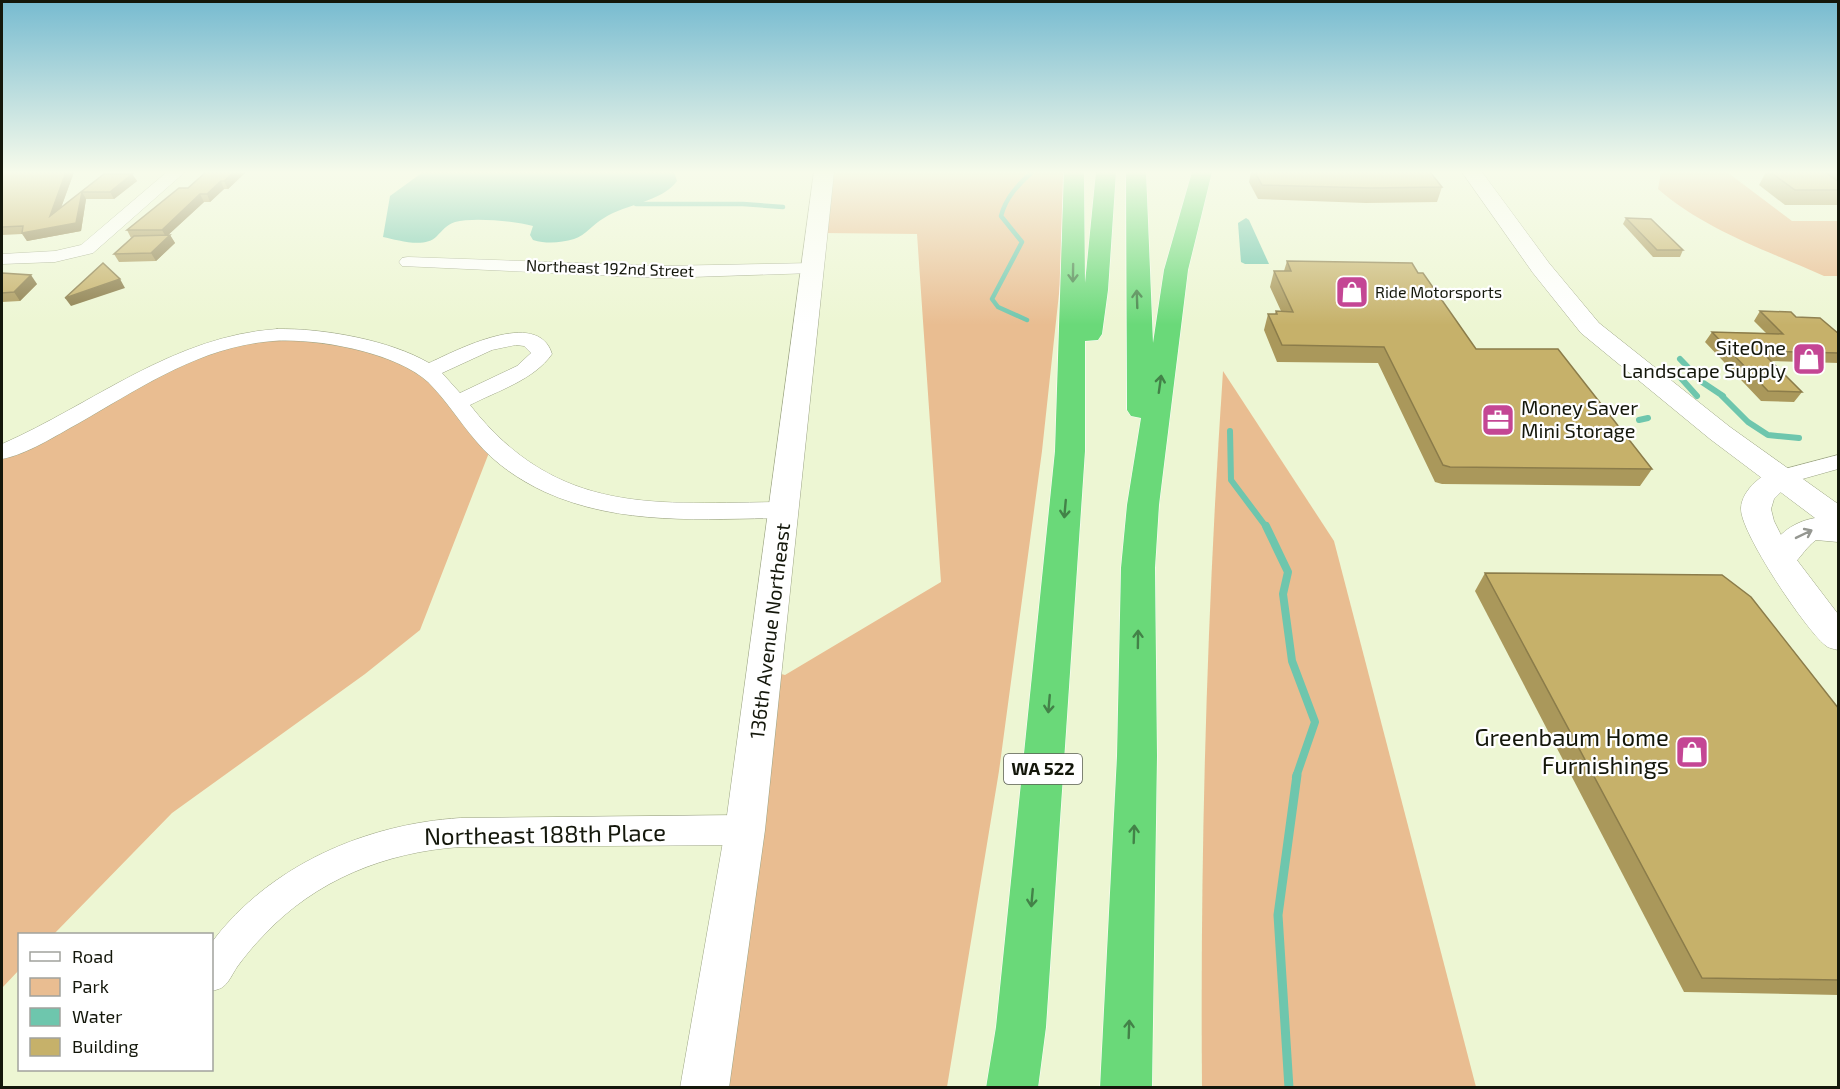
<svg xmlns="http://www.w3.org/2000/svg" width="1840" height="1089" viewBox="0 0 1840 1089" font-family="'Exo 2',sans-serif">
  <rect width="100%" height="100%" fill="#edf6d3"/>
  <g fill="#e9bd91">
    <polygon points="832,172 1063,172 1065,238 1042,451 999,771 947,1087 703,1088 766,670 785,675 941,582 917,234 823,233"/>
    <path d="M1661,172h66l65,49h46v55h-14c-56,-25 -119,-46 -166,-87z"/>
    <polygon points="314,337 408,360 492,445 420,630 365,674 172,813 54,934 20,934 19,970 2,988 2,452 147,375 232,342"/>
    <path d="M1223,371l111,170 142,546h-274c-2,-239 5,-477 21,-716z"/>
  </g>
  <g fill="#6ec6ad">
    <path d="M423,172h251l3,9c-15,21 -52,23 -73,37 -11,6 -18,17 -30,21 -14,4 -27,5 -41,1l-3,-5 3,-9c-19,-5 -60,-9 -78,-4 -9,3 -13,9 -18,14 -12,13 -39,4 -54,1l7,-41z"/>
    <polygon points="1246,218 1249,220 1269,264 1245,264 1241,262 1238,223"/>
  </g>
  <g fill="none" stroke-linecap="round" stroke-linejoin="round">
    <g stroke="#6ec6ad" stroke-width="4.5">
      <polyline points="636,204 743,204 783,207"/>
      <path d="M1027,320l-29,-13 -6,-8 30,-57 -21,-26c5,-19 17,-31 31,-44"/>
    </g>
    <g stroke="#6ec6ad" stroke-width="6">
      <polyline points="1680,359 1702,382 1723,396"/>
      <polyline points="1679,376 1697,396"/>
      <polyline points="1722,396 1748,422 1768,435 1799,438"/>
      <polyline points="1639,420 1648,418"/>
      <polyline points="1230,431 1231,480 1267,528"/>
    </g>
    <polyline stroke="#6ec6ad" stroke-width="8" points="1266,526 1288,572 1283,594 1292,661 1315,722 1296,777"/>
    <polyline stroke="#6ec6ad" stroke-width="9" points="1289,1088 1278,915 1297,775"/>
    <defs>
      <g id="minor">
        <polygon points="167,172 185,172 93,253 55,262 2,264 2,254 55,251 81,245"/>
        <polygon points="408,257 662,266 813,263 819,264 822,268 819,272 813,273 662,278 402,266 399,262 402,258"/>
        <path d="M277,329c45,-1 113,11 152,34 26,-12 109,-56 123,-9 -18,26 -55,37 -82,51 88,112 186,98 315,97l9,2 3,6 -3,6 -9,2c-81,1 -165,8 -240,-26 -26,-12 -51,-29 -69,-51 -17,-20 -30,-41 -48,-59 -33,-30 -111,-44 -155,-41 -72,5 -133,47 -194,82 -24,13 -51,31 -77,36v-15c91,-40 171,-108 275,-115zM516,345l8,1 7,7 -14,13 -57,27 -18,-20 50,-23z"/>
        <polygon points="1838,455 1838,469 1781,485 1773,482 1769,477 1773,472"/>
        <path d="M745,815l12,5 4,10 -4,10 -12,5 -285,2c-74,5 -145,33 -196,88 -10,10 -19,21 -27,32 -4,6 -8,15 -13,19 -3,3 -9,4 -12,5v-49c58,-77 154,-118 248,-124z"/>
      </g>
      <g id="tertiary">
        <polygon points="814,172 834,172 765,830 729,1088 680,1088 725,830"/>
        <path d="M1781,468l10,2 5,7 -22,22 -3,10 3,12 13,26 51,67v36c-4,-1 -10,-2 -13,-5 -19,-15 -86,-114 -84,-137 1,-19 23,-36 40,-40z"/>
      </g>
      <path id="secondary" d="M1462,172h20l67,91 50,60 131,104 108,77v38l-22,-2c-19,14 -19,35 -48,26l-5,-8c12,-21 28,-36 52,-40l-105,-79 -129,-106 -48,-60z"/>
      <g id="motorway">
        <polygon points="1064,172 1084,172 1085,283 1096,172 1116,172 1108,290 1102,334 1098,340 1085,341 1085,451 1046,1027 1038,1088 986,1088 996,1027 1055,451"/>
        <polygon points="1126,172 1146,172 1153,343 1164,270 1192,172 1212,172 1188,270 1159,505 1155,568 1157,756 1152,1088 1100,1088 1117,756 1121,568 1127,505 1141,418 1131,416 1127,410"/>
      </g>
    </defs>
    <use href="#minor" stroke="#9ca484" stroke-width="1"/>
    <use href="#tertiary" stroke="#9ca484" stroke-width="1"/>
    <use href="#secondary" stroke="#9ca484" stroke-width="1"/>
    <use href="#motorway" stroke="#fff" stroke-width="1"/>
    <use href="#minor" fill="#fff" fill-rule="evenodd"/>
    <use href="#tertiary" fill="#fff" fill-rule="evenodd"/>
    <use href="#secondary" fill="#fff" fill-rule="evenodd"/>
    <use href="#motorway" fill="#6ad979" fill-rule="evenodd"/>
  </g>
  <g fill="#aa985b">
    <polygon points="2,172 74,172 61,208 104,174 132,174 137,181 114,199 86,199 81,231 27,241 22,234 2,235"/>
    <polygon points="246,172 228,189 224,189 210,202 204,202 168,235 170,235 175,243 156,261 119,262 114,254 131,238 127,230 188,188"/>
    <polygon points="1251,172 1430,172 1442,187 1437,202 1366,203 1258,199 1249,182"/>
    <polygon points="1766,172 1839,172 1839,205 1785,205 1759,185"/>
    <polygon points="1626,218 1683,250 1680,257 1653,257 1623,224"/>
    <polygon points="1287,261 1418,273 1476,349 1652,469 1640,486 1442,484 1435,482 1378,363 1277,362 1264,330 1268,314 1275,314 1276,311 1281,311 1270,287 1274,271 1284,271"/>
    <polygon points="2,273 37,284 20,301 2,302"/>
    <polygon points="1760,311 1796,317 1839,334 1839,363 1771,361 1802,392 1794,402 1761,401 1705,342 1712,332 1766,333 1754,321"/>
    <polygon points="1485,573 1839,709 1839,995 1684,992 1475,591"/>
  </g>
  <g fill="#8b7c4a">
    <polygon points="66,172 74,172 55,224 50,216"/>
    <polygon points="234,172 246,172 228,189 224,181"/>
    <polygon points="132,174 137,181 114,199 110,192"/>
    <polygon points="221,181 224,189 210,202 207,194"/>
    <polygon points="82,192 86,199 81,231 27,241 22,233 76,223"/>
    <polygon points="200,194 204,202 166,237 162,230"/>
    <polygon points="170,235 175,243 156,261 151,253"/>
    <polygon points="31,275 37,284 20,301 14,292"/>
    <polygon points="120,279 125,288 71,306 65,298"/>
  </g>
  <g fill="#c6b16a" stroke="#8b7c4a" stroke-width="1.5">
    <polygon points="2,172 66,172 50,216 104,174 132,174 110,192 82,192 76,223 22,233 23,226 2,227"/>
    <polygon points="206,172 234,172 224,181 221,181 207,194 200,194 162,230 127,230 179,188 188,188"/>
    <polygon points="1255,172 1430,172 1442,187 1371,188 1262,185"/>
    <polygon points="1770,172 1825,172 1839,182 1839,190 1795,190"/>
    <polygon points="1626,218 1651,219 1683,250 1657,250"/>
    <polygon points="170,235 151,253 114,254 134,236"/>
    <polygon points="1287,261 1412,263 1418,273 1423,273 1476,349 1558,349 1652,469 1450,467 1443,465 1384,347 1282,345 1268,314 1277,314 1276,311 1293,312 1274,271 1291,271"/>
    <polygon points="103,263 120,279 65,298"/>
    <polygon points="2,273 31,275 14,292 2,293"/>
    <polygon points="1760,311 1791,312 1796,317 1820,318 1839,334 1839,353 1761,351 1802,392 1768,391 1712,332 1783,334"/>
    <polygon points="1485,573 1722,575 1751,597 1839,709 1839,980 1702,978"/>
  </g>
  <defs><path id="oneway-shaft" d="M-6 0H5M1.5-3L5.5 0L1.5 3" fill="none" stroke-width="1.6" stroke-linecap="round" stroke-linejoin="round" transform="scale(1.5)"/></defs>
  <g stroke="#438248">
    <use href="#oneway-shaft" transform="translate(1073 273) rotate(91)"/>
    <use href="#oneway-shaft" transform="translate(1137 299) rotate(-92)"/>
    <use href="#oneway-shaft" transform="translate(1160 384) rotate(-82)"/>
    <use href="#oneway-shaft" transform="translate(1065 509) rotate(95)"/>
    <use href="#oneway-shaft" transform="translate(1138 639) rotate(-89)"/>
    <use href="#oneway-shaft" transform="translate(1049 704) rotate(95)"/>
    <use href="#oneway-shaft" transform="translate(1134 834) rotate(-88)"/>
    <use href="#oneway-shaft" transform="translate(1032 898) rotate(95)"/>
    <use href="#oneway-shaft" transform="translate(1129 1029) rotate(-88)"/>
  </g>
  <use stroke="#959791" href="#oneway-shaft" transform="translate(1804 534) rotate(-26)"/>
  <linearGradient id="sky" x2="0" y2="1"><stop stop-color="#77bbd0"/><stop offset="0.53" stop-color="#f7fbeb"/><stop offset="1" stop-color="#f7fbeb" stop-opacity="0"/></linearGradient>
  <rect width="1840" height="325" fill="url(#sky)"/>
  <defs>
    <symbol id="shop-square" viewBox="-11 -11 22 22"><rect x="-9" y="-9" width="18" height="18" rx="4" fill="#c44694" stroke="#fff"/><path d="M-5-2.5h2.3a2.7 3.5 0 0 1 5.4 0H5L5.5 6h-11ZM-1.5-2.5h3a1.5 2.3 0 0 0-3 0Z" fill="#fff"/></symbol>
    <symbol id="office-square" viewBox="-11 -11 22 22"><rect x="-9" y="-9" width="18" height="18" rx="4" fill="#c44694" stroke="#fff"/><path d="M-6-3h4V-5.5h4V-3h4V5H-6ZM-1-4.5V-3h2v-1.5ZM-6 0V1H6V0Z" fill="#fff"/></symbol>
  </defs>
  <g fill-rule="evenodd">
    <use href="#shop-square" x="1333" y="273" width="38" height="38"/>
    <use href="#shop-square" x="1790" y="340" width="38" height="38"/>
    <use href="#office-square" x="1479" y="401" width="38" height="38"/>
    <use href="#shop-square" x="1673" y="733" width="38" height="38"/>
  </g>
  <g text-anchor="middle" stroke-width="4.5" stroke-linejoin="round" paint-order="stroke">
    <g font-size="16" fill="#14170b" stroke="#fff">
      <text transform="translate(610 268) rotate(2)" y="6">Northeast 192nd Street</text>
    </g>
    <g font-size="16" fill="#14170b" stroke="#fff" text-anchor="start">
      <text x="1375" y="298">Ride Motorsports</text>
    </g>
    <rect fill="#fff" stroke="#5a5d54" stroke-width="1.5" x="1004" y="754" width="78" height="30" rx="4.5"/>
    <g font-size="18" font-weight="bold" fill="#14170b">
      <text x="1043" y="775">WA 522</text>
    </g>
    <g font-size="20" fill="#14170b" stroke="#fff" text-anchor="end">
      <text x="1786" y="355">SiteOne<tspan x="1786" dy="23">Landscape Supply</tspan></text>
      <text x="1521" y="415" text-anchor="start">Money Saver<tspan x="1521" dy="23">Mini Storage</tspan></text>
    </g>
    <g font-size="20" fill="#14170b" stroke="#fff">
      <text transform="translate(770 631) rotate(-83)" y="7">136th Avenue Northeast</text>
    </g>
    <g font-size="24" fill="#14170b" stroke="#fff" text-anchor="end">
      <text x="1669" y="746">Greenbaum Home<tspan x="1669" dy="28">Furnishings</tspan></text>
    </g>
    <g font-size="24" fill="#14170b" stroke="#fff">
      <text transform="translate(545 835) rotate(-1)" y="8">Northeast 188th Place</text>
    </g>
  </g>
  <rect width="1840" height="1089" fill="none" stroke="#14170b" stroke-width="6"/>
  <rect x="18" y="933" width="195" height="138" fill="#ffffff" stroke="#a1a29d" stroke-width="1.5"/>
  <rect x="30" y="952" width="30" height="9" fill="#ffffff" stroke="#a1a29d" stroke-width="1.5"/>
  <text x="72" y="963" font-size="18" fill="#14170b">Road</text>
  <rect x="30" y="978" width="30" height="18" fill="#e9bd91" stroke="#a1a29d" stroke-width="1.5"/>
  <text x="72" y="993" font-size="18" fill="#14170b">Park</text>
  <rect x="30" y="1008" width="30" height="18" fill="#6ec6ad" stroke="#a1a29d" stroke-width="1.5"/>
  <text x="72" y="1023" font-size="18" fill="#14170b">Water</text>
  <rect x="30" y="1038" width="30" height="18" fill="#c6b16a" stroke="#a1a29d" stroke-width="1.5"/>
  <text x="72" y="1053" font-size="18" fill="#14170b">Building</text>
</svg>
